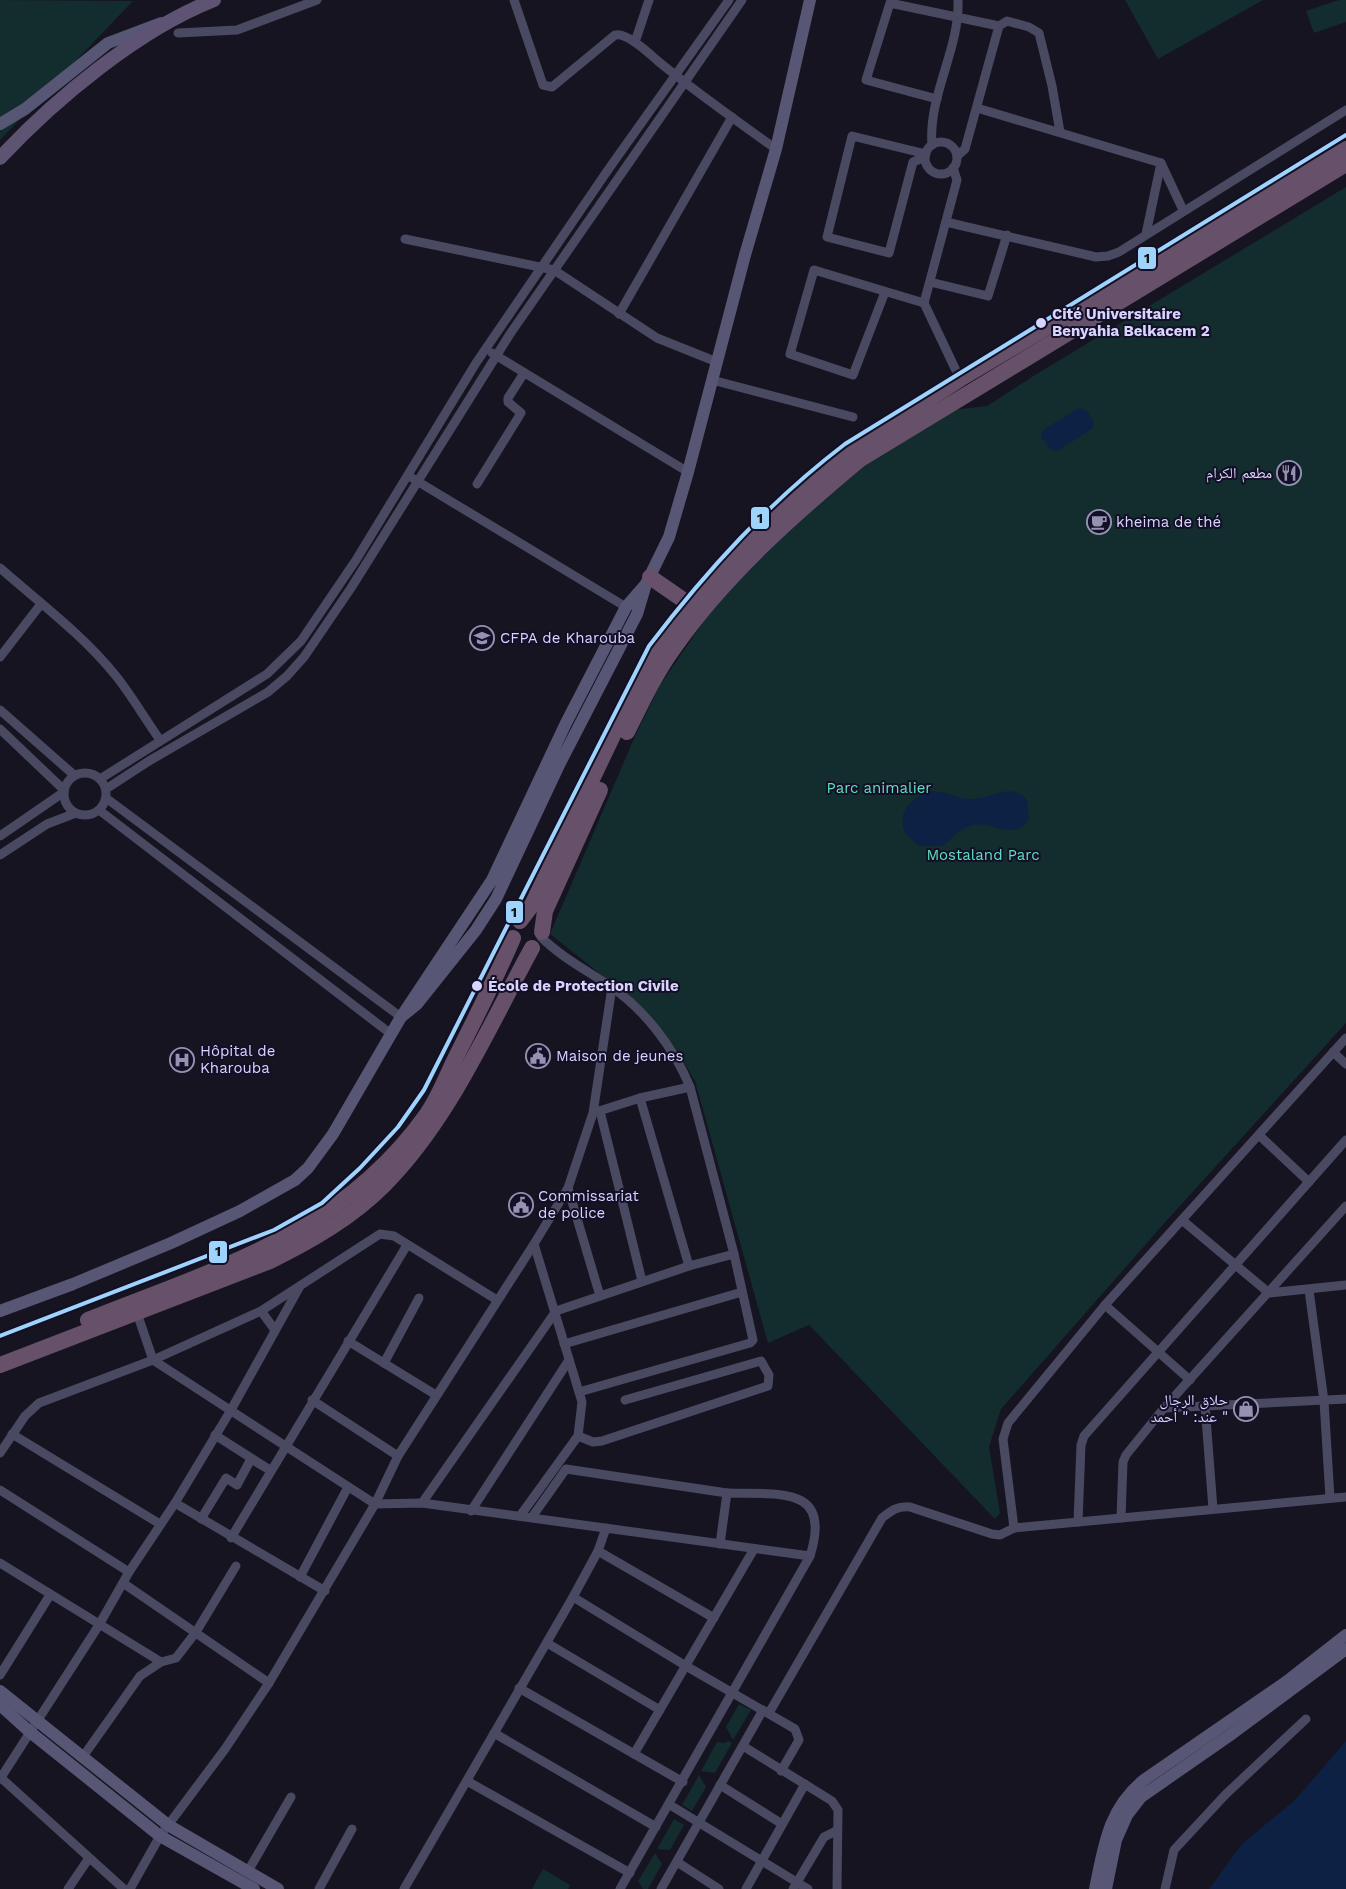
<svg xmlns="http://www.w3.org/2000/svg" width="1346" height="1889" viewBox="0 0 1346 1889" font-family="'Work Sans','Noto Naskh Arabic',sans-serif">
  <rect width="100%" height="100%" fill="#161421"/>
  <g fill="#132c2d">
    <polygon points="0,0 133,1 0,140"/>
    <polygon points="1125,0 1263,0 1158,59"/>
    <polygon points="1339,0 1346,0 1346,22 1314,33 1306,11"/>
    <polygon points="1346,187 1346,1023 1168,1219 1001,1409 989,1447 1000,1513 995,1519 809,1325 768,1343 695,1081 672,1043 642,1007 550,934 636,734 660,685 704,621 753,564 862,464 951,410 987,406 1035,375"/>
    <polygon points="739,1704 751,1710 733,1740 726,1727"/>
    <polygon points="729,1741 732,1743 715,1773 701,1771 717,1742 724,1743"/>
    <polygon points="699,1775 706,1787 692,1811 682,1805"/>
    <polygon points="674,1819 684,1825 670,1850 657,1849"/>
    <polygon points="655,1853 662,1864 648,1889 643,1889 638,1881"/>
    <polygon points="543,1869 570,1885 568,1889 532,1889"/>
  </g>
  <g fill="#0d2144">
    <polygon points="1079,408 1086,410 1094,422 1092,429 1057,451 1050,449 1041,436 1043,430"/>
    <path d="M929,791c16,-1 28,9 43,8 20,0 39,-18 55,1l2,17c-12,26 -35,4 -55,8 -14,2 -21,13 -32,21h-23l-14,-13c-8,-22 5,-33 24,-42z"/>
    <polygon points="1346,1741 1346,1889 1209,1889 1242,1844 1295,1800"/>
  </g>
  <g fill="none" stroke-linecap="round" stroke-linejoin="round">
    <g stroke="#4a4962" stroke-width="9">
      <path d="M514,0l29,85 9,2 63,-52c12,-3 35,19 44,27 38,31 78,59 117,87"/>
      <polyline points="999,26 1007,21 1029,27 1039,33 1052,86 1060,132"/>
      <polyline points="178,33 237,30 317,0"/>
      <polyline points="635,42 649,0"/>
      <polyline points="937,99 866,80 890,3 999,26 965,149 957,156"/>
      <polyline points="977,108 1161,163 1183,210"/>
      <circle cx="941" cy="158" r="16"/>
      <path d="M932,145c-4,-50 28,-96 26,-145"/>
      <polyline points="925,157 913,162 889,253 827,237 852,136 926,154"/>
      <polyline points="953,168 957,180 924,303 960,379"/>
      <polyline points="946,222 1096,257 1108,256 1119,252 1346,110"/>
      <polyline points="1146,234 1161,163"/>
      <polyline points="405,239 554,270 657,338 717,362"/>
      <polyline points="930,282 988,296 1007,235"/>
      <polyline points="885,292 853,375 790,354 814,270 924,303"/>
      <polyline points="619,314 732,117"/>
      <polyline points="492,353 688,472"/>
      <polyline points="712,380 853,417"/>
      <polyline points="412,478 626,607"/>
      <polyline points="477,484 521,413 508,402 508,398 524,373"/>
      <path d="M0,568c40,35 83,67 116,108 16,20 29,43 44,64"/>
      <polyline points="0,657 41,604"/>
      <polyline points="0,710 74,775"/>
      <polyline points="0,729 64,790"/>
      <circle cx="85" cy="794" r="21"/>
      <polyline points="100,779 267,674 301,641 356,560 476,363 610,167 729,0"/>
      <polyline points="106,789 149,761 268,692 287,676 304,657 351,588 510,334 742,0"/>
      <polyline points="106,798 401,1017"/>
      <polyline points="99,810 391,1034"/>
      <polyline points="0,836 64,792"/>
      <polyline points="0,855 47,824 76,813"/>
      <path d="M541,937c20,20 45,33 69,49 35,24 64,62 80,101l44,167 19,86 -3,3 -171,49"/>
      <polyline points="1346,1038 1105,1305 1008,1423 1003,1439 1014,1528 1346,1497"/>
      <polyline points="1333,1052 1346,1064"/>
      <polyline points="640,1098 689,1266"/>
      <polyline points="600,1111 642,1281"/>
      <polyline points="596,1112 640,1098 690,1087"/>
      <polyline points="1260,1136 1309,1182"/>
      <polyline points="568,1188 600,1296"/>
      <polyline points="1182,1220 1269,1293 1346,1285"/>
      <polyline points="1309,1290 1324,1401 1330,1498"/>
      <polyline points="1105,1305 1190,1380"/>
      <polyline points="261,1311 275,1330"/>
      <polyline points="137,1313 153,1360 375,1504 422,1503 810,1556 620,1889"/>
      <polyline points="348,1341 436,1395"/>
      <polyline points="564,1344 742,1292"/>
      <polyline points="384,1363 419,1298"/>
      <polyline points="312,1400 398,1456"/>
      <polyline points="1205,1405 1213,1509"/>
      <polyline points="1164,1408 1346,1399"/>
      <polyline points="12,1434 160,1524"/>
      <polyline points="578,1436 593,1442 602,1441 768,1386 769,1375 761,1361 625,1400"/>
      <polyline points="0,1453 25,1416 39,1403 153,1360 261,1311 380,1234 394,1236 497,1300"/>
      <polyline points="0,1490 129,1572"/>
      <path d="M727,1493c50,2 106,-9 83,63"/>
      <polyline points="175,1503 325,1591"/>
      <polyline points="422,1503 556,1311 689,1266 734,1254"/>
      <polyline points="471,1511 569,1360"/>
      <polyline points="520,1516 578,1436 582,1402 534,1244"/>
      <polyline points="532,1517 566,1469 727,1493 720,1544"/>
      <polyline points="1121,1518 1123,1462 1126,1455 1164,1408 1346,1206"/>
      <polyline points="201,1519 226,1478 237,1485 251,1459 270,1470 215,1435"/>
      <polyline points="1078,1522 1081,1445 1084,1436 1346,1140"/>
      <polyline points="231,1538 407,1245"/>
      <polyline points="598,1551 714,1618"/>
      <polyline points="0,1563 161,1662"/>
      <polyline points="300,1577 348,1487"/>
      <polyline points="123,1583 269,1683"/>
      <polyline points="573,1597 686,1666 795,1729 799,1740 781,1771"/>
      <polyline points="547,1643 660,1710"/>
      <polyline points="0,1675 50,1595"/>
      <polyline points="519,1688 683,1782"/>
      <path d="M769,1713l113,-195c10,-8 15,-12 28,-11l82,27 8,1 14,-7"/>
      <polyline points="494,1733 656,1827"/>
      <polyline points="743,1746 832,1801 838,1810 837,1889"/>
      <polyline points="634,1754 754,1549"/>
      <polyline points="82,1758 140,1676 161,1662 176,1658 196,1632 236,1566"/>
      <polyline points="0,1777 124,1889"/>
      <polyline points="0,1779 99,1625 129,1572 175,1503 231,1410 300,1286"/>
      <polyline points="467,1781 630,1873"/>
      <polyline points="720,1785 782,1824"/>
      <polyline points="670,1805 808,1889"/>
      <polyline points="677,1862 719,1889"/>
      <polyline points="248,1871 291,1797"/>
      <polyline points="68,1889 89,1858"/>
      <polyline points="130,1889 160,1836 225,1749 269,1683 375,1504 398,1456 534,1244 568,1188 593,1113 612,987"/>
      <polyline points="319,1889 352,1829"/>
      <polyline points="404,1889 573,1597 598,1551 606,1528"/>
      <polyline points="661,1889 763,1710"/>
      <polyline points="746,1889 805,1784"/>
      <polyline points="793,1889 824,1837 836,1831"/>
      <polyline points="1165,1889 1174,1850 1226,1794 1306,1719"/>
    </g>
    <g stroke="#575674" stroke-width="12">
      <polyline points="0,124 25,109 108,43 161,23"/>
      <polygon points="646,584 637,614 560,763 496,899 476,930 417,1004 401,1017 492,880 566,723 626,607"/>
      <polyline points="646,584 669,537 688,472 745,255 776,149 810,0"/>
      <polyline points="0,1311 73,1284 171,1243 240,1211 295,1180 308,1168 333,1134 401,1017"/>
      <polyline points="0,1691 168,1825 278,1889"/>
      <polyline points="0,1705 30,1732 160,1836 254,1889"/>
      <path d="M1095,1889c9,-43 13,-80 49,-109l142,-98 60,-47"/>
      <polyline points="1106,1889 1116,1840 1127,1815 1141,1797 1233,1733 1346,1649"/>
    </g>
    <path stroke="#5e5373" stroke-width="14" d="M0,158c55,-59 138,-128 214,-158"/>
    <g stroke="#67516a" stroke-width="16">
      <polyline points="650,577 692,606"/>
      <path d="M627,732c14,-28 28,-58 46,-83 51,-73 119,-133 186,-189l487,-296"/>
      <polyline points="520,921 532,905 636,687 662,645 699,597 745,544 789,500 851,450 960,379 1346,149"/>
      <polyline points="542,932 545,911 600,790"/>
      <path d="M88,1320c130,-52 254,-86 339,-206 12,-17 20,-39 29,-57 20,-40 40,-79 57,-119"/>
      <path d="M0,1365l270,-104c41,-20 81,-43 114,-76 65,-65 104,-157 148,-237"/>
    </g>
    <defs>
      <path id="tram-1" d="M0,1336l274,-106 48,-27 38,-35 38,-41 26,-37 225,-444c58,-76 120,-144 196,-202l501,-309"/>
    </defs>
    <use href="#tram-1" stroke="#130f26" stroke-width="8"/>
    <use href="#tram-1" stroke="#9ed4fc" stroke-width="4"/>
  </g>
  <defs>
    <symbol id="restaurant-ring" viewBox="-11 -11 22 22"><circle r="9.5" fill="#130f26" stroke="#9591b1" stroke-width="1.5"/><path d="M-5-6h1v4h1v-4h1v4h1v-4h1v5L-1.5 .5V6h-2V.5L-5-1ZM5-6V6H3V1.5H1.5Q1.5-4 5-6Z" fill="#9591b1"/></symbol>
    <symbol id="cafe-ring" viewBox="-11 -11 22 22"><circle r="9.5" fill="#130f26" stroke="#9591b1" stroke-width="1.5"/><path d="M-5.5-4.5H6V0H3Q3 3.5 0 3.5H-2.5Q-5.5 3.5-5.5 0ZM3-3.2v2h1.7v-2ZM-6 4.5H4V6H-6Z" fill="#9591b1"/></symbol>
    <symbol id="university-ring" viewBox="-11 -11 22 22"><circle r="9.5" fill="#130f26" stroke="#9591b1" stroke-width="1.5"/><path d="M0-5L7-2L0 1L-7-2ZM-4 1L0 2.5L4 1V4Q0 6-4 4Z" fill="#9591b1"/></symbol>
    <symbol id="civic-ring" viewBox="-11 -11 22 22"><circle r="9.5" fill="#130f26" stroke="#9591b1" stroke-width="1.5"/><path d="M-.6-6.5H3V-4.5H.6V-3L4-1V1h2V6H-6V1h2V-1L-.6-3ZM-1.2 2.5V6h2.4V2.5Z" fill="#9591b1"/></symbol>
    <symbol id="hospital-ring" viewBox="-11 -11 22 22"><circle r="9.5" fill="#130f26" stroke="#9591b1" stroke-width="1.5"/><path d="M-5-5h3v3.5h4V-5h3V5h-3V1.5h-4V5h-3Z" fill="#9591b1"/></symbol>
    <symbol id="shop-ring" viewBox="-11 -11 22 22"><circle r="9.5" fill="#130f26" stroke="#9591b1" stroke-width="1.5"/><path d="M-5-2.5h2.3a2.7 3.5 0 0 1 5.4 0H5L5.5 6h-11ZM-1.5-2.5h3a1.5 2.3 0 0 0-3 0Z" fill="#9591b1"/></symbol>
  </defs>
  <g fill-rule="evenodd">
    <use href="#restaurant-ring" x="1275" y="459" width="28" height="28"/>
    <use href="#cafe-ring" x="1085" y="508" width="28" height="28"/>
    <use href="#university-ring" x="468" y="624" width="28" height="28"/>
    <use href="#civic-ring" x="524" y="1042" width="28" height="28"/>
    <use href="#hospital-ring" x="168" y="1046" width="28" height="28"/>
    <use href="#civic-ring" x="507" y="1191" width="28" height="28"/>
    <use href="#shop-ring" x="1232" y="1395" width="28" height="28"/>
  </g>
  <g fill="#d9d4ff" stroke="#130f26" stroke-width="2">
    <circle cx="1041" cy="323" r="6"/>
    <circle cx="477" cy="986" r="6"/>
  </g>
  <g text-anchor="middle" stroke-width="4" stroke-linejoin="round" paint-order="stroke">
    <g font-size="15" font-weight="bold" fill="#d9d4ff" stroke="#130f26" text-anchor="start">
      <text x="1052" y="319">Cité Universitaire<tspan x="1052" dy="17">Benyahia Belkacem 2</tspan></text>
      <text x="488" y="991">École de Protection Civile</text>
    </g>
    <g font-size="15" fill="#d9d4ff" stroke="#130f26" text-anchor="start">
      <text x="1272" y="478" text-anchor="end">مطعم الكرام</text>
      <text x="1116" y="527">kheima de thé</text>
      <text x="500" y="643">CFPA de Kharouba</text>
      <text x="200" y="1056">Hôpital de<tspan x="200" dy="17">Kharouba</tspan></text>
      <text x="556" y="1061">Maison de jeunes</text>
      <text x="538" y="1201">Commissariat<tspan x="538" dy="17">de police</tspan></text>
      <text x="1228" y="1405" text-anchor="end">حلاق الرجال<tspan x="1228" dy="17">عند: " أحمد "</tspan></text>
    </g>
    <g font-size="15" fill="#5fe0c0" stroke="#130f26">
      <text x="879" y="793">Parc animalier</text>
      <text x="983" y="860">Mostaland Parc</text>
    </g>
  </g>
  <g stroke="#130f26" stroke-width="2">
    <rect x="1137" y="246" width="20" height="24" rx="5" fill="#9ed4fc"/>
    <rect x="750" y="506" width="20" height="24" rx="5" fill="#9ed4fc"/>
    <rect x="505" y="900" width="19" height="24" rx="5" fill="#9ed4fc"/>
    <rect x="208" y="1240" width="20" height="24" rx="5" fill="#9ed4fc"/>
  </g>
  <g font-size="14" text-anchor="middle" font-weight="bold" fill="#111">
    <text x="1147" y="263">1</text>
    <text x="760" y="523">1</text>
    <text x="514" y="917">1</text>
    <text x="218" y="1256">1</text>
  </g>
</svg>
